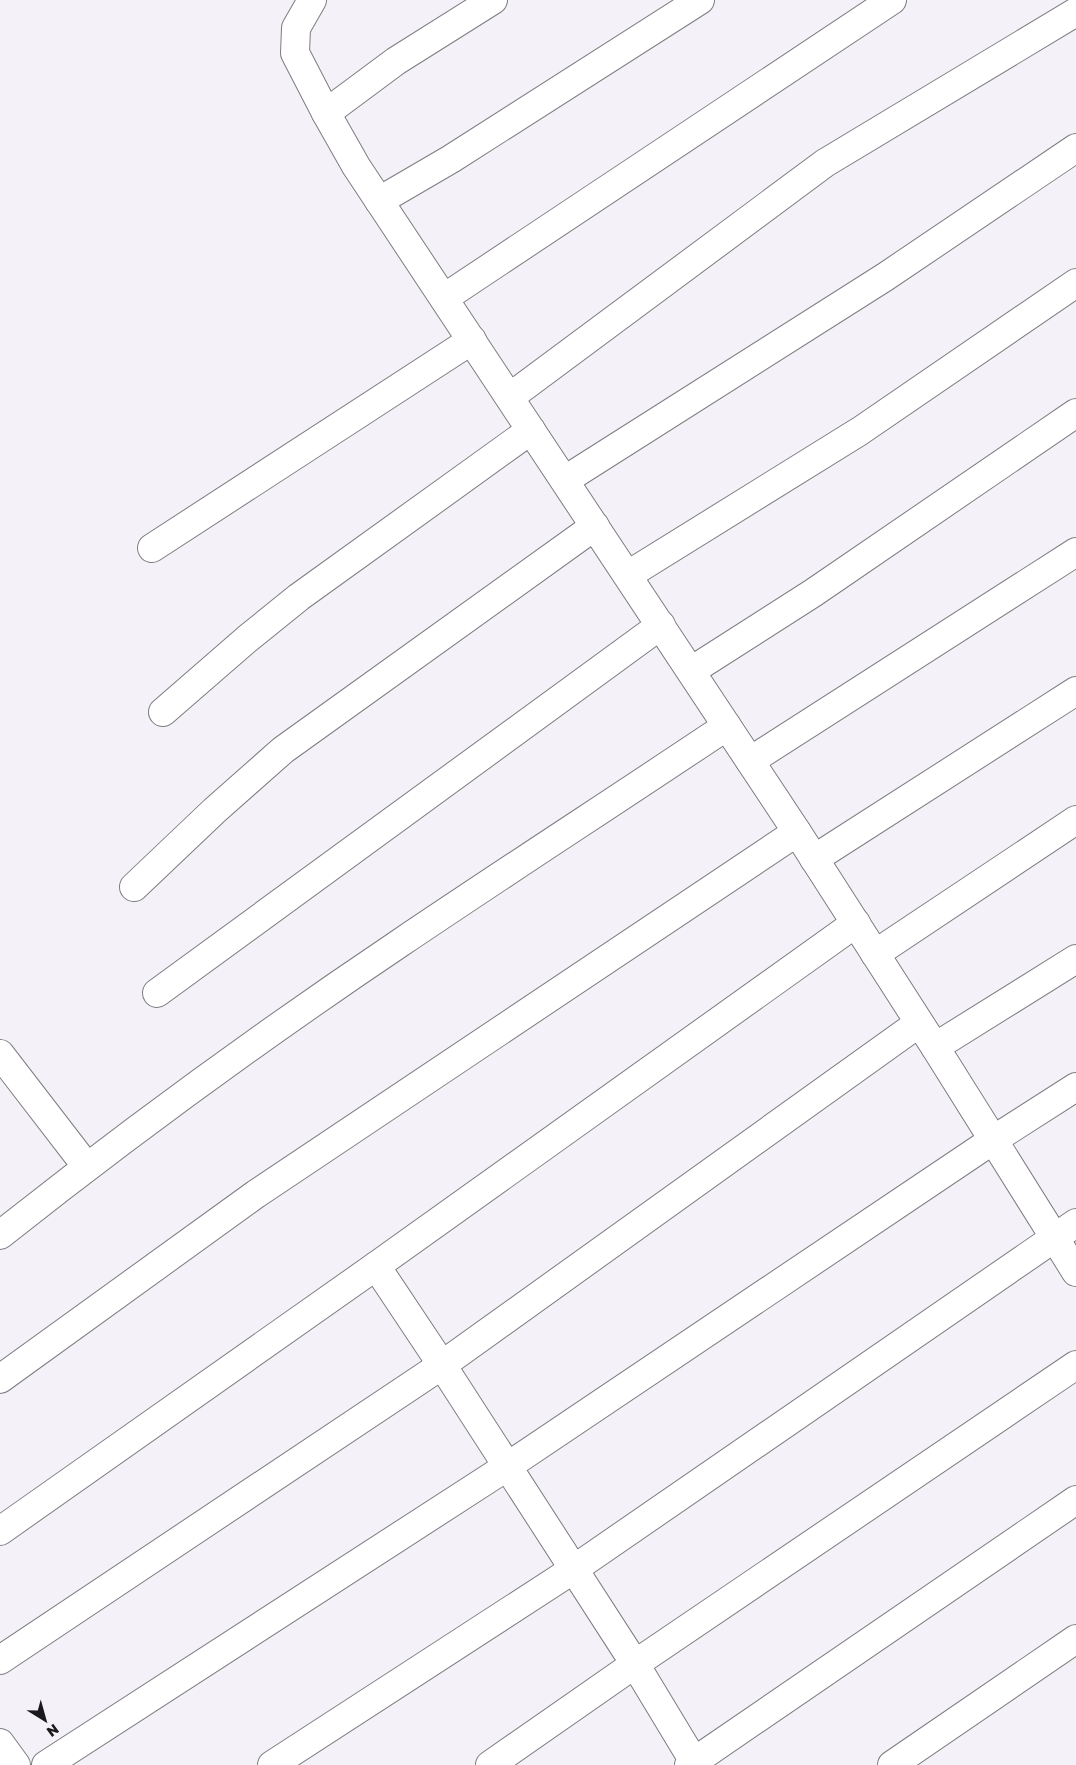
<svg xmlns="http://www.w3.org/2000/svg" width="1076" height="1765" viewBox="0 0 1076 1765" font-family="'Golos Text',sans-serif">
  <rect width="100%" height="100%" fill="#f4f2f8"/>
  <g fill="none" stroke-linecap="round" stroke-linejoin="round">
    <defs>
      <g id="street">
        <polyline points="312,0 296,28 295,53 326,113 356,166 797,832 935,1047 1076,1272"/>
        <polyline points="326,113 396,61 493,0"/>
        <polyline points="379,201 451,159 700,0"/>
        <polyline points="444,298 892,0"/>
        <polyline points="510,397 825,163 1076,12"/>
        <polyline points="565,480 885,277 1076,148"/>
        <polyline points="152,548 472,340"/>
        <polyline points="628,575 860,431 1076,283"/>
        <polyline points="691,671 813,593 1076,413"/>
        <polyline points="163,712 247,639 299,597 531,430"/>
        <polyline points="750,761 1076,552"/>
        <polyline points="814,859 1076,691"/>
        <polyline points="134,887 214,811 283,750 595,526"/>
        <polyline points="875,954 1076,820"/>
        <polyline points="157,993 661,625"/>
        <polyline points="935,1047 1076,959"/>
        <polyline points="0,1054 87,1167"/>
        <path d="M0,1235c129,-102 263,-200 400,-292 108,-73 218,-144 327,-217"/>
        <polyline points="376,1266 442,1365 635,1664 696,1765"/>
        <polyline points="0,1379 256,1194 797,832"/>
        <polyline points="0,1531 376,1266 856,923"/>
        <polyline points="0,1660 442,1365 919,1023"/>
        <polyline points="0,1743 16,1765"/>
        <polyline points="46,1765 508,1466 993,1140 1076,1087"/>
        <polyline points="272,1765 574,1569 1076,1223"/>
        <polyline points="490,1765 635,1664 1076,1365"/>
        <polyline points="689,1765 1076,1500"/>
        <polyline points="892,1765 1076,1639"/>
      </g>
    </defs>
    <use href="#street" stroke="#7d7c80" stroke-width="30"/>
    <use href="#street" stroke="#fff" stroke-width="28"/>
  </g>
  <g transform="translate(45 1720) rotate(143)" stroke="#f4f2f8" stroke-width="4" paint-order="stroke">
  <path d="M0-4L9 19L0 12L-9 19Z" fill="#1a1a1c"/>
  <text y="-8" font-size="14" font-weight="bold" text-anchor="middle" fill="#1a1a1c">N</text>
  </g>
</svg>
